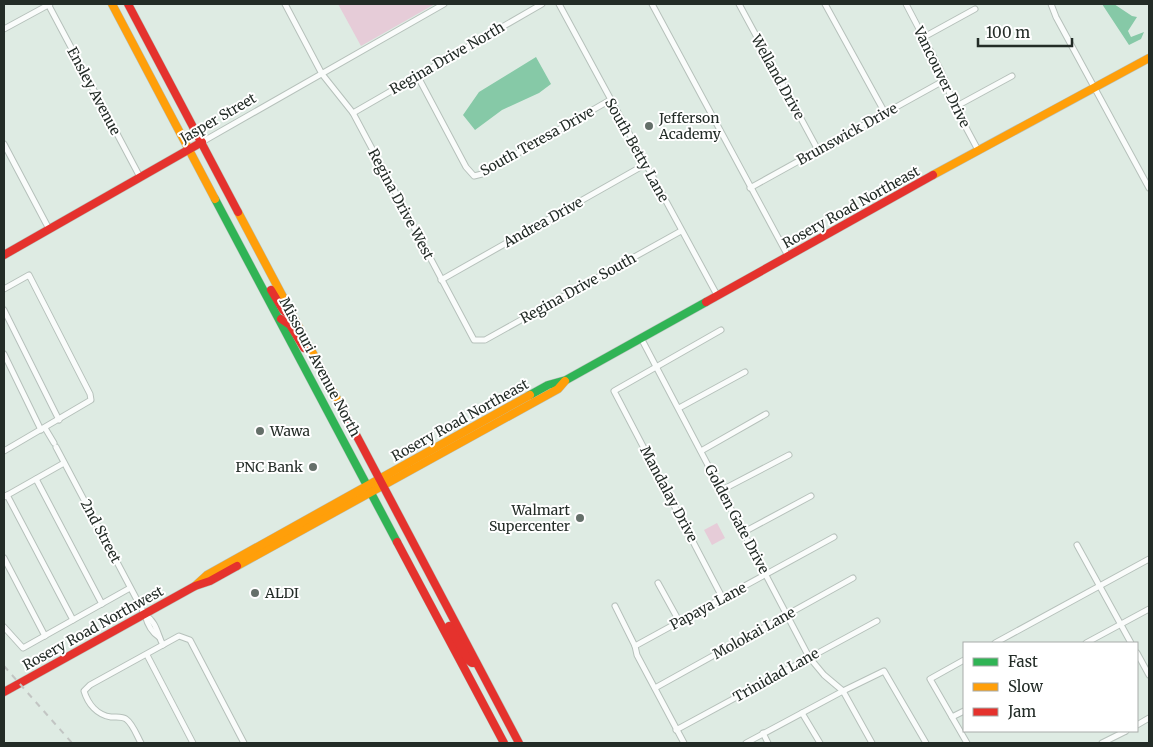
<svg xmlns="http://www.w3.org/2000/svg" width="1153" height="747" viewBox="0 0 1153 747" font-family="Merriweather,serif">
  <rect width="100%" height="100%" fill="#deebe3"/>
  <g fill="#e6ccd8">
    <polygon points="338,4 435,4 361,46"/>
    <polygon points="717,523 725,538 712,545 704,530"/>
  </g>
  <g fill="#86c9a7">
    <polygon points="1102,4 1114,4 1132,16 1137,17 1128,31 1131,37 1144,32 1141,39 1129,45"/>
    <polygon points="536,57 551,84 539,93 502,110 475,130 463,115 479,92"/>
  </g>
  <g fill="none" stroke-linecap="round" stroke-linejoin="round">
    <defs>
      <g id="street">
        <polyline points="48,4 140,177"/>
        <polyline points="285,4 322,74 353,113 474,340 485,340 681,231"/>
        <polyline points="559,4 717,295"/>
        <polyline points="652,4 788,256"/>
        <polyline points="739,4 818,150"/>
        <polyline points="825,4 885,113"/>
        <polyline points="906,4 940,69 955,107 978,150"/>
        <polyline points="1051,4 1056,17 1149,188"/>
        <polyline points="4,29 50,4"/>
        <polyline points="924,37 975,9"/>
        <polyline points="417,75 466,167 474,176 482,174 610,100"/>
        <polyline points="955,107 1012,76"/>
        <polyline points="353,113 542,4"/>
        <polyline points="202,142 444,4"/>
        <polyline points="4,144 49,229"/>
        <polyline points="750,188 945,80"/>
        <polyline points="441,280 646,164"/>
        <polyline points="4,289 29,275 90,394 91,400 4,451"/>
        <polyline points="4,310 59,420"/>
        <polyline points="721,330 614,391 722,597"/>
        <polyline points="641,338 809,657 824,675 843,691 872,743"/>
        <polyline points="4,354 41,430"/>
        <polyline points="679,408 745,372"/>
        <polyline points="45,428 54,443"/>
        <path d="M56,447l89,168c2,8 6,17 14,22"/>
        <polyline points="701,451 766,414"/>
        <polyline points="36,479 102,604"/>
        <polyline points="722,490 789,455"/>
        <polyline points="7,495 73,620"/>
        <polyline points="4,497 64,463"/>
        <polyline points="744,532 811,496"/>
        <polyline points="1077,545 1131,643"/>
        <polyline points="4,558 45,636"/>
        <polyline points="658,583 679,621"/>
        <polyline points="615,606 635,646 637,655 684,743"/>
        <path d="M145,615c12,7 12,19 18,30"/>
        <polyline points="4,627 23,648 130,588"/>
        <polyline points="995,643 1149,559"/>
        <polyline points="1086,643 1149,609"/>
        <polyline points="635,646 834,537"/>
        <polyline points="1137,653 1149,675"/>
        <polyline points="147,655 193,743"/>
        <polyline points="964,660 930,679 967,743"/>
        <polyline points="655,688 853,578"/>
        <polyline points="802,713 820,743"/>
        <polyline points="952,717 964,711"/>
        <polyline points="1137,725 1149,718"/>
        <polyline points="676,730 877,621"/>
        <polyline points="763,733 768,743"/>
        <path d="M141,743c-4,-7 -8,-19 -15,-24 -4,-3 -10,-2 -15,-2 -14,-2 -23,-13 -27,-26l6,-6 89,-49 11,4 54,103"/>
        <polyline points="746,743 843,691 884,671 926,743"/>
        <polyline points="1102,743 1126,731"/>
      </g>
      <g id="fast">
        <polyline points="215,199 397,542"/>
        <polyline points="530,395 548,385 566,380 706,302"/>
      </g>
      <g id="slow">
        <polyline points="112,4 215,199"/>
        <polyline points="933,175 1149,58"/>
        <polyline points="238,212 343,410"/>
        <polyline points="237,566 558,389 565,381"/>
        <polyline points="195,586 207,575 530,395"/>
      </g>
      <g id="jam">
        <polyline points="128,4 238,212"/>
        <polyline points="4,255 202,142"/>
        <polyline points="271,290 283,310 292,317"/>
        <polyline points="706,302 933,175"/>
        <polyline points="281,319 290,325 304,348"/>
        <polyline points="343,410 519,743"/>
        <polyline points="397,542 504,743"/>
        <polyline points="449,626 468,660 472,663 476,663"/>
        <polyline points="4,692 195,586 210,581 237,566"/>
      </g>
    </defs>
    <use href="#street" stroke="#b6c1bb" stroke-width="7"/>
    <use href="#fast" stroke="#b6c1bb" stroke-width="9"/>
    <use href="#slow" stroke="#b6c1bb" stroke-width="9"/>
    <use href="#jam" stroke="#b6c1bb" stroke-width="9"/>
    <use href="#street" stroke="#fafcfb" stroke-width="5"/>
    <use href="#fast" stroke="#30b455" stroke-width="8"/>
    <use href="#slow" stroke="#ff9f0a" stroke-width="8"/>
    <use href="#jam" stroke="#e5322d" stroke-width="8"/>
    <polyline stroke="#c2c5c3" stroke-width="2" stroke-dasharray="6 6" stroke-linecap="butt" points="4,666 72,743"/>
  </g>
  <g fill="#646f69" stroke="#fff" stroke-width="2">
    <circle cx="649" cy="126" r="5"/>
    <circle cx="260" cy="431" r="5"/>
    <circle cx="313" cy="467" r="5"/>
    <circle cx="580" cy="518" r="5"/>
    <circle cx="255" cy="593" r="5"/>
  </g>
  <g text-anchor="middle" stroke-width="4" stroke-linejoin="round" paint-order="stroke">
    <g font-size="14" fill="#232c27" stroke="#fff">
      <text transform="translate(447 58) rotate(-30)" y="5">Regina Drive North</text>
      <text transform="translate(778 77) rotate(61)" y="5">Welland Drive</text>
      <text transform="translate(942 77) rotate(64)" y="5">Vancouver Drive</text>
      <text transform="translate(94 91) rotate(62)" y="5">Ensley Avenue</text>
      <text transform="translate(218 118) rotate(-30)" y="5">Jasper Street</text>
      <text transform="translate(847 134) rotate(-29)" y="5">Brunswick Drive</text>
      <text transform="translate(537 141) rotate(-29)" y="5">South Teresa Drive</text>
      <text transform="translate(637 150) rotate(61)" y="5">South Betty Lane</text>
      <text transform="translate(401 204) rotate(62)" y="5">Regina Drive West</text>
      <text transform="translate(851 207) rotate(-29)" y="5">Rosery Road Northeast</text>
      <text transform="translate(543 222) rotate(-29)" y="5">Andrea Drive</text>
      <text transform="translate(578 288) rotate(-29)" y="5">Regina Drive South</text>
      <text transform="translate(320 367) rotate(62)" y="5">Missouri Avenue North</text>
      <text transform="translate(460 420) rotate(-29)" y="5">Rosery Road Northeast</text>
      <text transform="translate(669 494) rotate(62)" y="5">Mandalay Drive</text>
      <text transform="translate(737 519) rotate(62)" y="5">Golden Gate Drive</text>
      <text transform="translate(101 531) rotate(62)" y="5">2nd Street</text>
      <text transform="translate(708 606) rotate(-28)" y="5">Papaya Lane</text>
      <text transform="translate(93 628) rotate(-29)" y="5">Rosery Road Northwest</text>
      <text transform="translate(754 633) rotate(-29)" y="5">Molokai Lane</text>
      <text transform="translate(776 675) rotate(-29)" y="5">Trinidad Lane</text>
    </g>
    <g font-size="14" fill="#232c27" stroke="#fff" text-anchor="start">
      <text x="659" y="123">Jefferson<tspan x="659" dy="16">Academy</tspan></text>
      <text x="270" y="436">Wawa</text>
      <text x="303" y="472" text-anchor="end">PNC Bank</text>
      <text x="570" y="515" text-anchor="end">Walmart<tspan x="570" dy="16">Supercenter</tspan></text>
      <text x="265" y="598">ALDI</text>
    </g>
  </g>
  <rect width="1153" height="747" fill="none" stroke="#232c27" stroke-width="10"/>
  <rect x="963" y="642" width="175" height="90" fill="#ffffff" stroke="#a7aba9"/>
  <rect x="973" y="658" width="25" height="8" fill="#30b455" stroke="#a7aba9"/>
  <text x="1008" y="667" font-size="15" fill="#232c27">Fast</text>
  <rect x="973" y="683" width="25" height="8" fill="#ff9f0a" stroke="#a7aba9"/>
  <text x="1008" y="692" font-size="15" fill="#232c27">Slow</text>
  <rect x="973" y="708" width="25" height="8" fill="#e5322d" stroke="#a7aba9"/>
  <text x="1008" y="717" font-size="15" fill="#232c27">Jam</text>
  <path d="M978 38v8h94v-8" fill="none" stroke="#232c27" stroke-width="2.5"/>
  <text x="986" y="38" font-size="15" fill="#232c27" stroke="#ffffff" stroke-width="4" paint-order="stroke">100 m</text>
</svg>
